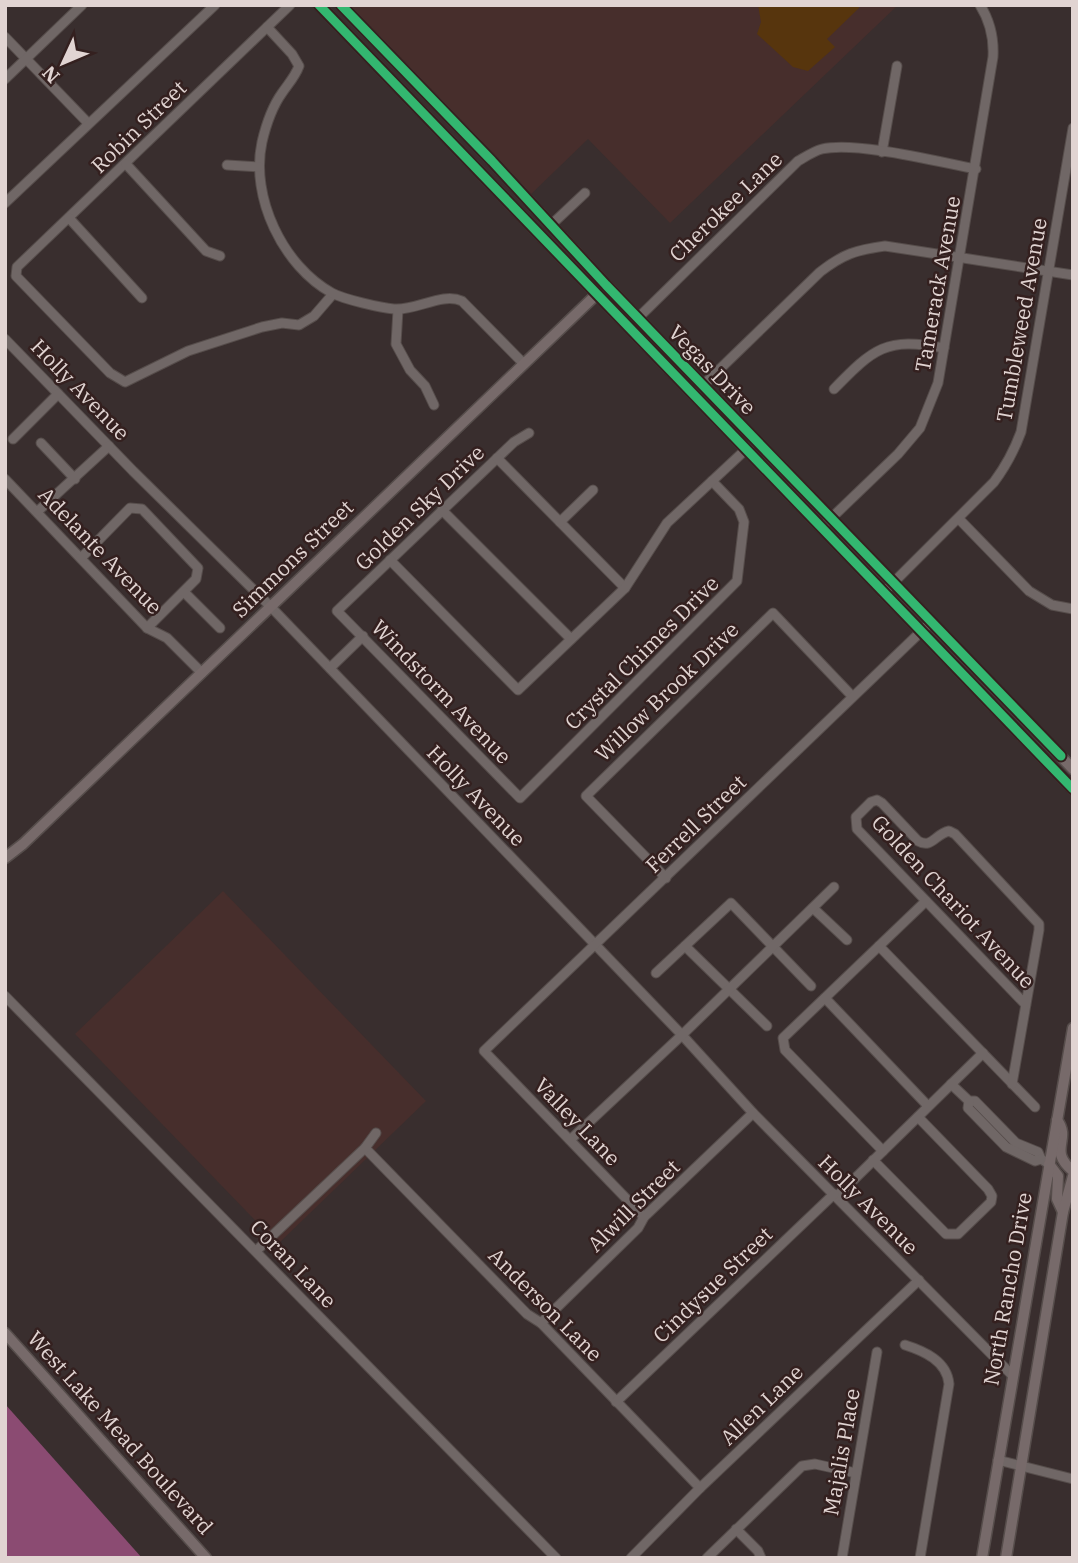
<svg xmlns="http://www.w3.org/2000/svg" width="1078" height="1563" viewBox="0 0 1078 1563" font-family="'IBM Plex Serif',serif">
  <rect width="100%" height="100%" fill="#392e2e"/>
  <g fill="#472e2c">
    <polygon points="341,5 898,5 670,223 588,139 527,198"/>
    <polygon points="223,891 426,1101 278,1244 75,1034"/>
  </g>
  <polygon fill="#57350d" points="758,5 859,5 859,8 827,39 835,47 808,71 793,67 757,34 761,22"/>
  <polygon fill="#8b4b72" points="5,1404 142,1558 5,1558"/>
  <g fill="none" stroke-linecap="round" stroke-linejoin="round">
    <defs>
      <g id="minor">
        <polyline points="290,5 17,267 16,276 110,373 125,382 188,351 262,327 282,323 299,325 314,316 333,294"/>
        <path d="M267,27l25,27 7,12c-4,11 -11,18 -17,27 -10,14 -16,32 -20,49 -12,55 21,124 70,151 11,6 49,15 62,16 22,2 48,-17 68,-8l62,63"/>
        <polyline points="5,37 88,123"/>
        <polyline points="5,79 82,5"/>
        <polyline points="882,152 897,66"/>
        <polyline points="126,164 206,251 220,256"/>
        <polyline points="227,165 259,167"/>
        <polyline points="5,203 215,5"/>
        <polyline points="69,218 142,298"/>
        <polyline points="551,225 585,193"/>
        <polyline points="398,310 396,344 410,370 425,386 434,405"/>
        <path d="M638,318l160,-157c7,-4 16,-10 24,-12 34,-8 117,13 154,20"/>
        <polyline points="5,339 133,471 271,607 682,1035 753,1113 1012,1375"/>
        <path d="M834,389c40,-41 52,-52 110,-41"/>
        <path d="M693,395l127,-123c23,-18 36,-22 65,-26l188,29"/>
        <polyline points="529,433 514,442 337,611 520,798 737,581 744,522 739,509 712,481"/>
        <polyline points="13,439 58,394"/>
        <polyline points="41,443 75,479"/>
        <polyline points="497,458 625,588"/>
        <polyline points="5,479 147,628 167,638 202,673"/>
        <polyline points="442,510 571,639"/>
        <polyline points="38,511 109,446"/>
        <polyline points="959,519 1029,591 1052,605 1073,609"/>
        <polyline points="560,522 593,490"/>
        <path d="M821,528l77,-74 22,-26 18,-45 55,-326c1,-18 -3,-36 -13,-52"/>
        <polyline points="81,558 130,508 142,509 198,568 196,579 147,628"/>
        <polyline points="390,560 518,690 625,588 667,523 756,440"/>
        <polyline points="184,592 220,628"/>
        <path d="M883,593l111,-111c12,-16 20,-31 27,-50l52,-304"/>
        <polyline points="330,668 363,636"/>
        <polyline points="666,878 586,796 773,613 852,696"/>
        <polyline points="813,908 847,940"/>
        <polyline points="685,946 767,1026"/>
        <polyline points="879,946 1035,1107"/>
        <polyline points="656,973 731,903 811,986"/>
        <polyline points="5,996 556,1558"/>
        <polyline points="825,998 928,1106"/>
        <polyline points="951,1084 969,1101 975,1101 1016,1143 1038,1152 1041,1159 1049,1164"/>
        <path d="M1012,1084l27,-154v-6l-84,-90 -6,-3c-14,3 -17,18 -31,10l-36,-38 -5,-3 -6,2 -15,15 1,12 169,176"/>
        <polyline points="969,1101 968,1108 1006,1147 1035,1161 1041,1159"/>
        <polyline points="570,1140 682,1035 834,887"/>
        <polyline points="365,1148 527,1314 541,1323 700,1488"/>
        <polyline points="883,1151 785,1050 783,1038 926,901"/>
        <polyline points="873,1160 946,1234 958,1234 991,1202 992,1196 988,1189 918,1117"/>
        <polyline points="836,1197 983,1053"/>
        <polyline points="644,1217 484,1051 931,622"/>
        <polyline points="256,1251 365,1148 376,1133"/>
        <polyline points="541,1323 638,1228 644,1217 753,1113"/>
        <path d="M905,1345c19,6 42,16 44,39l-29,174"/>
        <polyline points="616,1402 834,1194"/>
        <polyline points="998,1460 1073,1479"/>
        <polyline points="736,1529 758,1551 761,1558"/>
        <polyline points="631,1558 700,1488 919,1280"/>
        <polyline points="707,1558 802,1466 815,1464 856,1473"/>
        <polyline points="842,1558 877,1352"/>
      </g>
      <g id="major">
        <polyline points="319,5 1073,789"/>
        <polyline points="341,5 492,161 606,285 1073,769"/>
        <polyline points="5,858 23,844 599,292"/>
        <path d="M1057,1120c15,20 -10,30 16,51"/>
        <polyline points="1049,1164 1058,1176 1057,1199 1063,1212"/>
        <polyline points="5,1333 206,1558"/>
        <polyline points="982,1558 1073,1028"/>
        <polyline points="1006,1558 1063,1212 1073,1176"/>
      </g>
    </defs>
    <use href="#minor" stroke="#564d4b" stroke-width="11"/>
    <use href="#major" stroke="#564d4b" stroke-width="13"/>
    <use href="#minor" stroke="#706766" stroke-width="9"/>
    <use href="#major" stroke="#776a6a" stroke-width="10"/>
    <defs>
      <g id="cycleway">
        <polyline points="319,5 1073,789"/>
        <polyline points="341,5 492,161 606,285 1061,756"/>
      </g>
    </defs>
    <use href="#cycleway" stroke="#34201f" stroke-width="13"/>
    <use href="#cycleway" stroke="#33b770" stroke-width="9"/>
  </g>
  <g text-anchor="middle" stroke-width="5" stroke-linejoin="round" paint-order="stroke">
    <g font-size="21" fill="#e1d4d2" stroke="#34201f">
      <text transform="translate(139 127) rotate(-44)" y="7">Robin Street</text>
      <text transform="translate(726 207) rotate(-44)" y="7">Cherokee Lane</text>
      <text transform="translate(938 284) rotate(-80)" y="7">Tamerack Avenue</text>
      <text transform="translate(1022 320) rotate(-80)" y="7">Tumbleweed Avenue</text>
      <text transform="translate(712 370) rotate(46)" y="7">Vegas Drive</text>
      <text transform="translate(80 390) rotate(46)" y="7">Holly Avenue</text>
      <text transform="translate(420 508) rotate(-44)" y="7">Golden Sky Drive</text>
      <text transform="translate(100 551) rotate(46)" y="7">Adelante Avenue</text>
      <text transform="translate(293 559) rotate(-44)" y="7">Simmons Street</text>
      <text transform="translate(642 653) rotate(-45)" y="7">Crystal Chimes Drive</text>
      <text transform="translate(441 692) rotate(46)" y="7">Windstorm Avenue</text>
      <text transform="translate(667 692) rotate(-44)" y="7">Willow Brook Drive</text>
      <text transform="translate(476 796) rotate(46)" y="7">Holly Avenue</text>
      <text transform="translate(696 824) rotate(-44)" y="7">Ferrell Street</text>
      <text transform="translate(953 902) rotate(47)" y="7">Golden Chariot Avenue</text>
      <text transform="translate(577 1122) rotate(46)" y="7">Valley Lane</text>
      <text transform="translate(868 1205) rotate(45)" y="7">Holly Avenue</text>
      <text transform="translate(634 1206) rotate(-45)" y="7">Alwill Street</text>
      <text transform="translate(293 1264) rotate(46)" y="7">Coran Lane</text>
      <text transform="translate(713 1285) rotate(-44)" y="7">Cindysue Street</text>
      <text transform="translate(1008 1289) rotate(-80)" y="7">North Rancho Drive</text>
      <text transform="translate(545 1305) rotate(45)" y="7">Anderson Lane</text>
      <text transform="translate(762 1405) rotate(-44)" y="7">Allen Lane</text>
      <text transform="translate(120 1433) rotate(48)" y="7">West Lake Mead Boulevard</text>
      <text transform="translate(842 1452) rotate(-80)" y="7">Majalis Place</text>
    </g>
  </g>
  <rect width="1078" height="1563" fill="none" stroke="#e1d4d2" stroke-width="14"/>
  <g transform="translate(63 63) rotate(226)" stroke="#34201f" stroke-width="5" paint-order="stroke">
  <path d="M0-5L12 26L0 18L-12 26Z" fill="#e1d4d2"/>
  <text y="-10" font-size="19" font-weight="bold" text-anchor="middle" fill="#e1d4d2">N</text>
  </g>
</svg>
